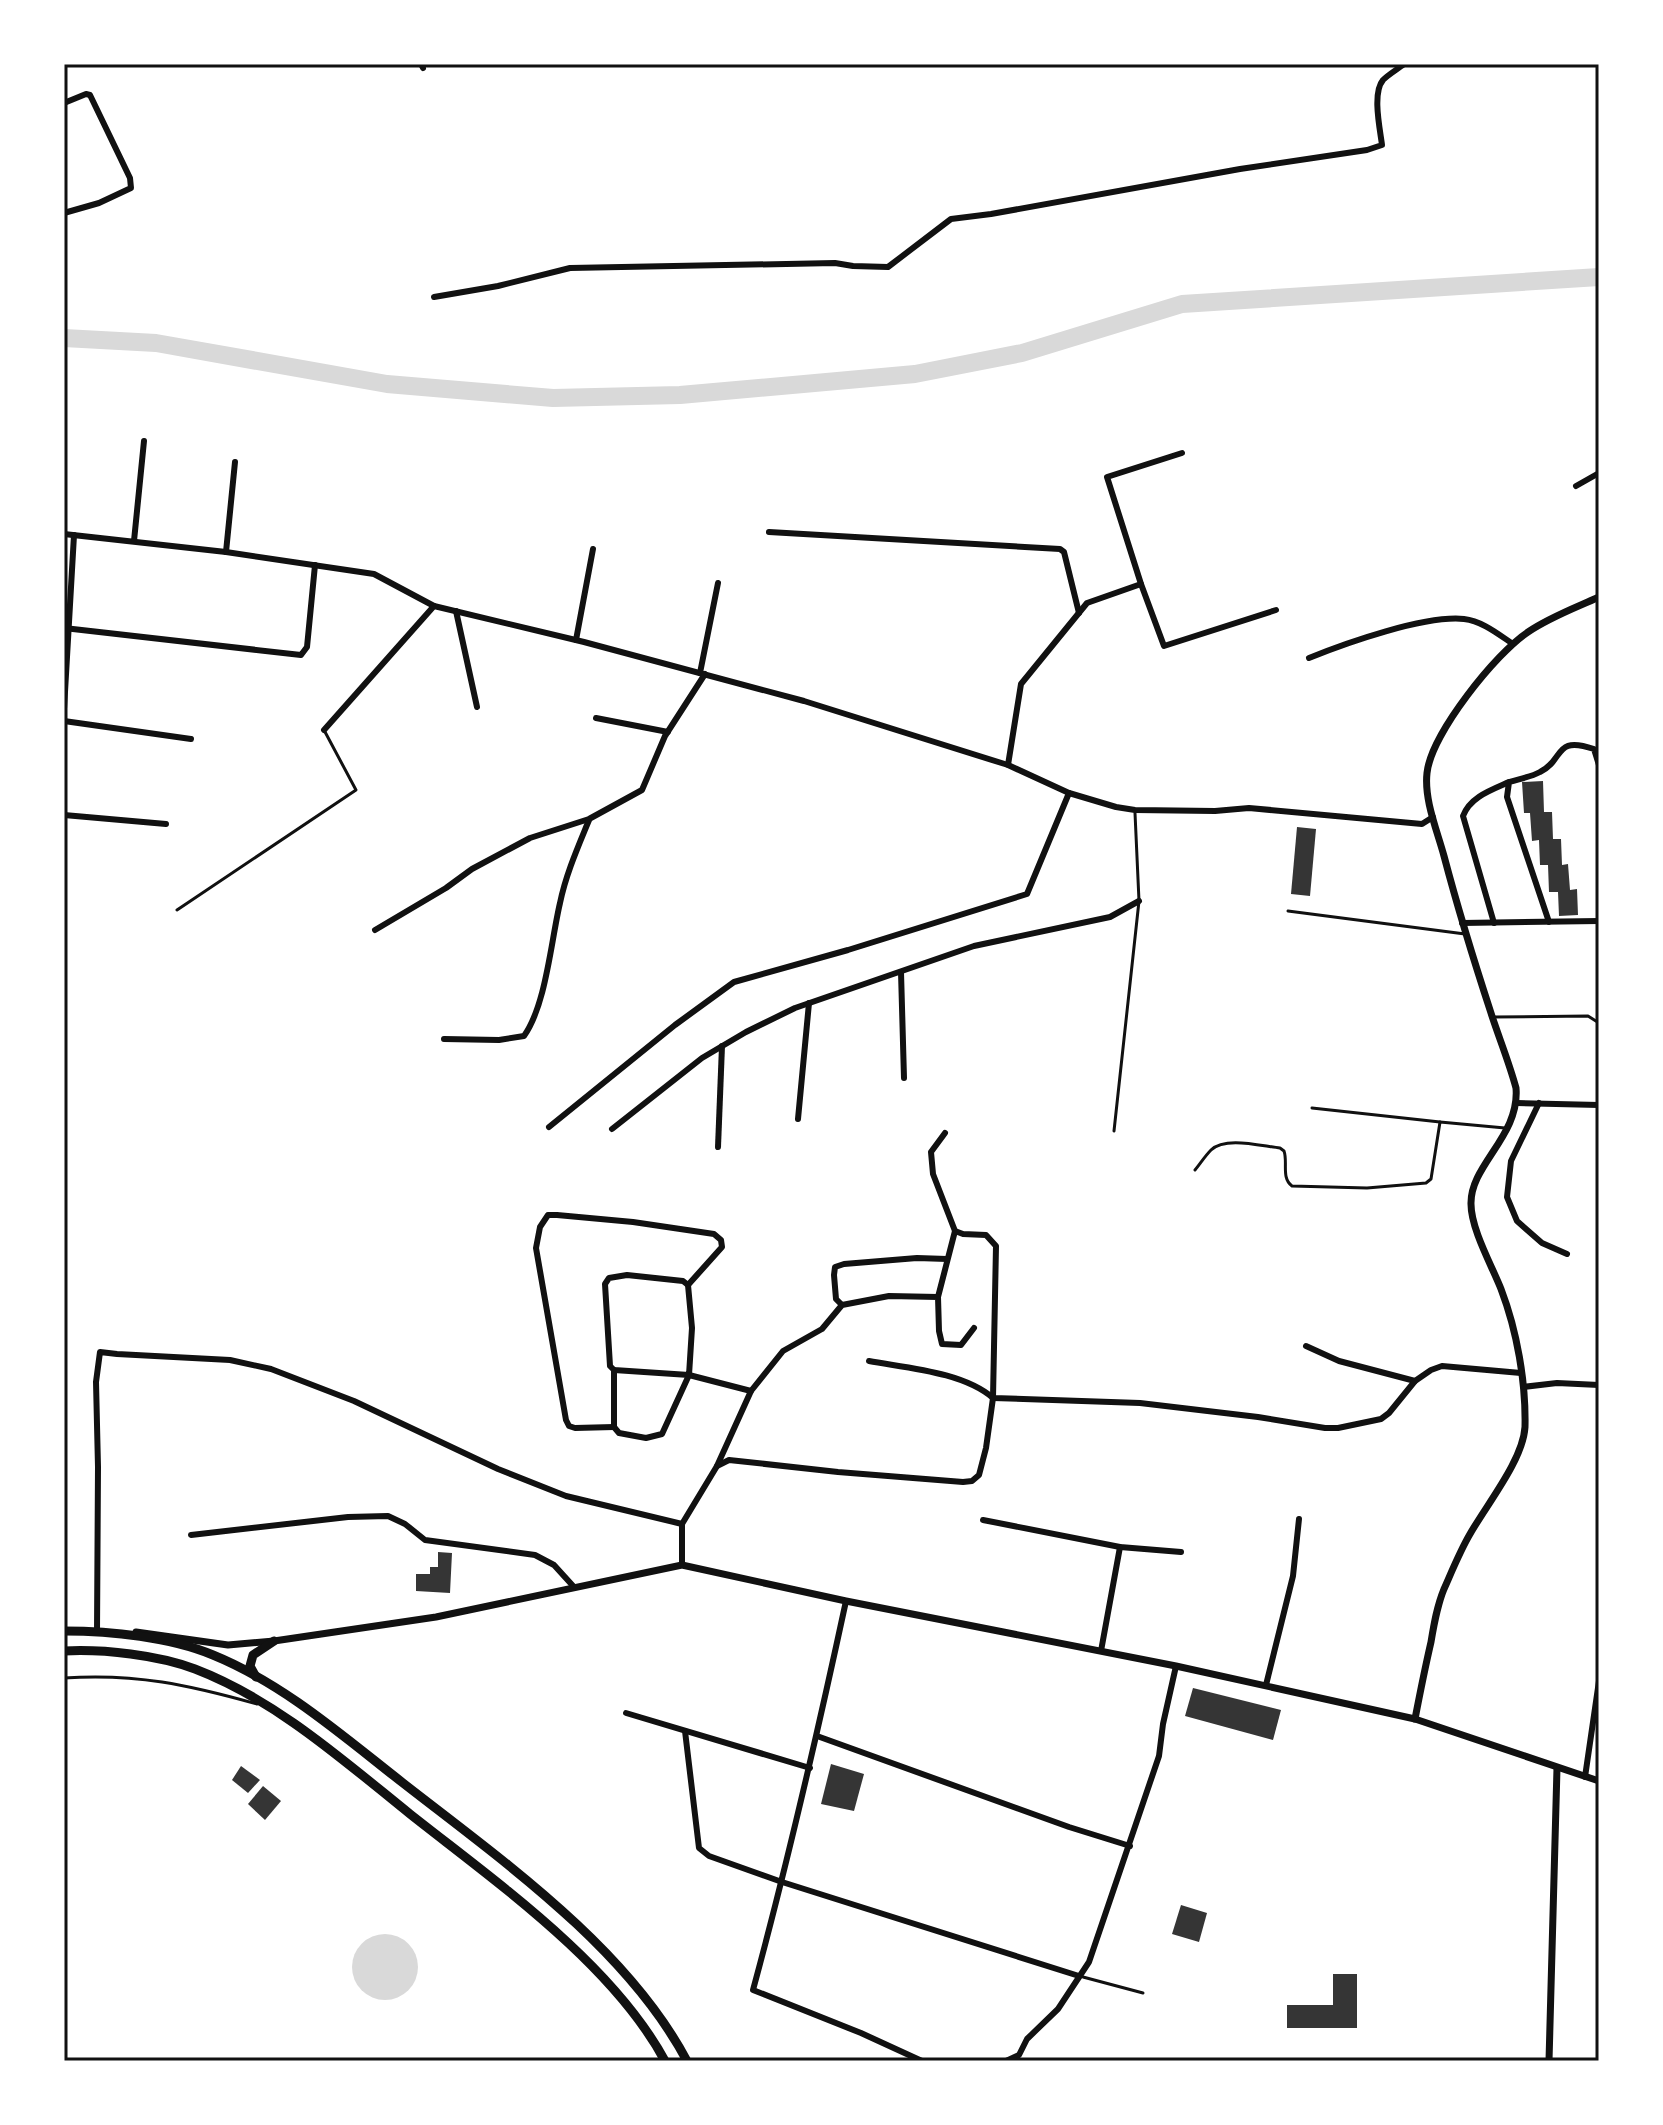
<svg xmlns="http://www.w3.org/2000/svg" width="1663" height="2125" viewBox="0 0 1663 2125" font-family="Spectral,serif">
  <rect width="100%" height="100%" fill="#fff"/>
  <circle fill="#d9d9d9" cx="385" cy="1967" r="33"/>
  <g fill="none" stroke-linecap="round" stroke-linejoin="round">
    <polyline stroke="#d9d9d9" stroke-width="18" points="64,338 156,343 387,384 553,398 680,395 915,374 1022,353 1182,304 1599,277"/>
  </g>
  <g fill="#353535">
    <polygon points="1543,781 1544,812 1552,812 1553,839 1561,839 1562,865 1568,864 1570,890 1577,889 1578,915 1559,916 1558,892 1549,892 1548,865 1540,865 1539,840 1532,841 1530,813 1524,813 1522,782"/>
    <polygon points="1297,827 1316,829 1310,896 1291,894"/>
    <polygon points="438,1552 452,1553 450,1593 416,1591 416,1574 430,1574 430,1567 438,1567"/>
    <polygon points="1193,1688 1281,1710 1273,1740 1185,1716"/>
    <polygon points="831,1764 864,1774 854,1811 821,1804"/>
    <polygon points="241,1766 260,1780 248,1793 232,1780"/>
    <polygon points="263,1786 281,1801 265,1820 248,1804"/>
    <polygon points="1181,1905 1207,1913 1199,1942 1172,1934"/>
    <polygon points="1333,1974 1357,1974 1357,2028 1287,2028 1287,2005 1333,2005"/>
  </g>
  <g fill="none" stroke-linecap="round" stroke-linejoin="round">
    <g stroke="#111" stroke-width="3">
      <polyline points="177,910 356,790 324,730"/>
      <polyline points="1288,911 1465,934"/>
      <polyline points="1493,1017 1588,1016 1599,1023"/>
      <polyline points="1312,1108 1440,1122"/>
      <polyline points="1114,1131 1139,901 1135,813"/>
      <path d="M1195,1170c5,-6 10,-14 16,-20 14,-14 50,-4 69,-2l4,3c4,11 -3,27 8,35l75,2 59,-5 5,-4 9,-57 65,6"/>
      <path d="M64,1678c72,-5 125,7 193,26"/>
      <polyline points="1083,1977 1143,1993"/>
    </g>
    <g stroke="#111" stroke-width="6">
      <polyline points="421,64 423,68"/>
      <polyline points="64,103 86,94 90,95 130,178 131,188 99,203 64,213"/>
      <path d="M434,297l64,-11 72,-18 265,-5 18,3 35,1 63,-48 40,-5 249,-45 127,-19 15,-5c-2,-16 -10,-52 1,-65 6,-6 15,-11 21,-16"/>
      <polyline points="1576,486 1599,473"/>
      <polyline points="769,532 1060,549 1064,552 1079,613"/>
      <polyline points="64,534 226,552 374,574 434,606"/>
      <polyline points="134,541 144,441"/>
      <polyline points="226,552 235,462"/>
      <polyline points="1141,584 1164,646 1276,610"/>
      <polyline points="456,611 477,707"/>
      <polyline points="64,628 301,655 307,647 315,565"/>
      <polyline points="576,640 593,549"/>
      <path d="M1309,658c37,-15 116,-43 155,-39 18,2 34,15 49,25"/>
      <polyline points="700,673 718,583"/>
      <polyline points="64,709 74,535"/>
      <polyline points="596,718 668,732"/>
      <polyline points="64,721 191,739"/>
      <polyline points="324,730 434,606 584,642 804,701 1008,765 1069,793 1116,807 1135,810 1215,811 1249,808 1422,824 1433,817"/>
      <polyline points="1008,765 1021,684 1087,603 1141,584 1107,477 1182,453"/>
      <polyline points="64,815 166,824"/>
      <path d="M1549,922l-42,-125 2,-15c10,-3 22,-5 31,-10 25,-12 13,-37 54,-23l5,16"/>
      <polyline points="1462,923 1599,921"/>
      <path d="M1494,923l-31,-107c7,-19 28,-26 46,-34"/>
      <polyline points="375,930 446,888 472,869 530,838 589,819 642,790 665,736 705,674"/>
      <polyline points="901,972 904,1078"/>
      <path d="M444,1039l55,1 25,-4c22,-31 27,-95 36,-133 6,-29 18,-56 29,-83"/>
      <polyline points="1517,1103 1599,1105"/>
      <polyline points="1539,1103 1511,1161 1507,1197 1517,1221 1542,1243 1567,1254"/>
      <polyline points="798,1119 809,1003"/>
      <polyline points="549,1127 675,1025 734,982 848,950 1027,894 1069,793"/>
      <polyline points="612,1129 702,1058 746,1032 795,1008 974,946 1110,917 1139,901"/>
      <polyline points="718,1147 722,1046"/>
      <polygon points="627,1275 683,1281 688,1285 692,1328 689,1375 614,1370 610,1366 605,1284 609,1278"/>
      <polyline points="938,1297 955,1231"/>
      <polyline points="842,1305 836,1299 834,1275 835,1267 844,1264 917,1258 947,1259"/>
      <polyline points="1306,1346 1339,1361 1415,1381"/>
      <path d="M869,1361c38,7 94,11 124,37l147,5 118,14 67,11h13l43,-9 8,-6 26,-32 16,-11 11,-4 79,7"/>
      <polyline points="614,1370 614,1427 619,1433 646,1438 662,1434 689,1375 751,1391"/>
      <polyline points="1523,1387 1557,1383 1599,1385"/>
      <polyline points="614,1427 575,1428 569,1426 566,1420 536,1248 540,1227 548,1215 557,1215 633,1222 714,1234 721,1240 722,1247 688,1285"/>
      <polyline points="717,1466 751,1391 783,1351 822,1329 842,1305 889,1296 938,1297 939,1331 942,1344 961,1345 974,1328"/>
      <polyline points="983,1520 1120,1547 1181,1552"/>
      <polyline points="682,1524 717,1466 729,1460 838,1472 963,1482 972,1481 979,1475 986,1448 993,1398 996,1246 986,1235 963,1234 955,1231 933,1174 931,1152 945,1133"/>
      <polyline points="191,1535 348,1517 388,1516 405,1524 425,1540 535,1555 554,1565 574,1587"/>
      <path d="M846,1601c-28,130 -58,260 -93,389l108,43 61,28"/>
      <polyline points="97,1632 98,1467 96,1382 100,1352 117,1354 230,1360 271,1369 354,1401 498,1469 566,1496 682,1524 682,1565"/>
      <polyline points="1101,1651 1120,1547"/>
      <polyline points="1266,1685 1293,1576 1299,1519"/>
      <polyline points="626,1713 810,1768"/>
      <polyline points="685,1731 699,1848 709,1856 782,1882 1079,1976"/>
      <polyline points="817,1736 1069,1827 1130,1846"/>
      <polyline points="1585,1777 1599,1681"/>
      <polyline points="1006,2061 1019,2055 1027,2039 1058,2009 1089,1962 1159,1756 1163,1724 1176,1666"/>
    </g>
    <g stroke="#111" stroke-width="7">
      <polyline points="136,1632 228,1645 274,1641 436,1617 682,1565 846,1601 1176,1666 1415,1719 1599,1781"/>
      <path d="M1415,1719c5,-26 10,-51 16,-77 3,-18 6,-36 13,-53 8,-18 16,-38 26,-55 17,-30 53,-74 55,-107 1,-45 -8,-96 -24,-138 -9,-23 -30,-60 -30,-85 -1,-39 49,-68 45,-116 -7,-26 -17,-50 -25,-75 -17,-52 -33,-104 -47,-157 -7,-26 -20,-56 -17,-83 4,-39 69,-120 101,-141 22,-15 47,-24 71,-35"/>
      <polyline points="1549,2061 1557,1768"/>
    </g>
    <g stroke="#111" stroke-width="9">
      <path d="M64,1631c47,0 106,6 149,24 71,29 131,82 190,128 100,78 224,165 284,278"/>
      <path d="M64,1651c40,-2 94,4 131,18 81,31 149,92 215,145 86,68 203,150 255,247"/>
      <polyline points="256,1677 250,1666 253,1655 274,1641"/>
    </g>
  </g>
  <rect width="1663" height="2125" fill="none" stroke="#ffffff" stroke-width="132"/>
  <rect x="66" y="66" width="1531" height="1993" fill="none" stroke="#111" stroke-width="3"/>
</svg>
